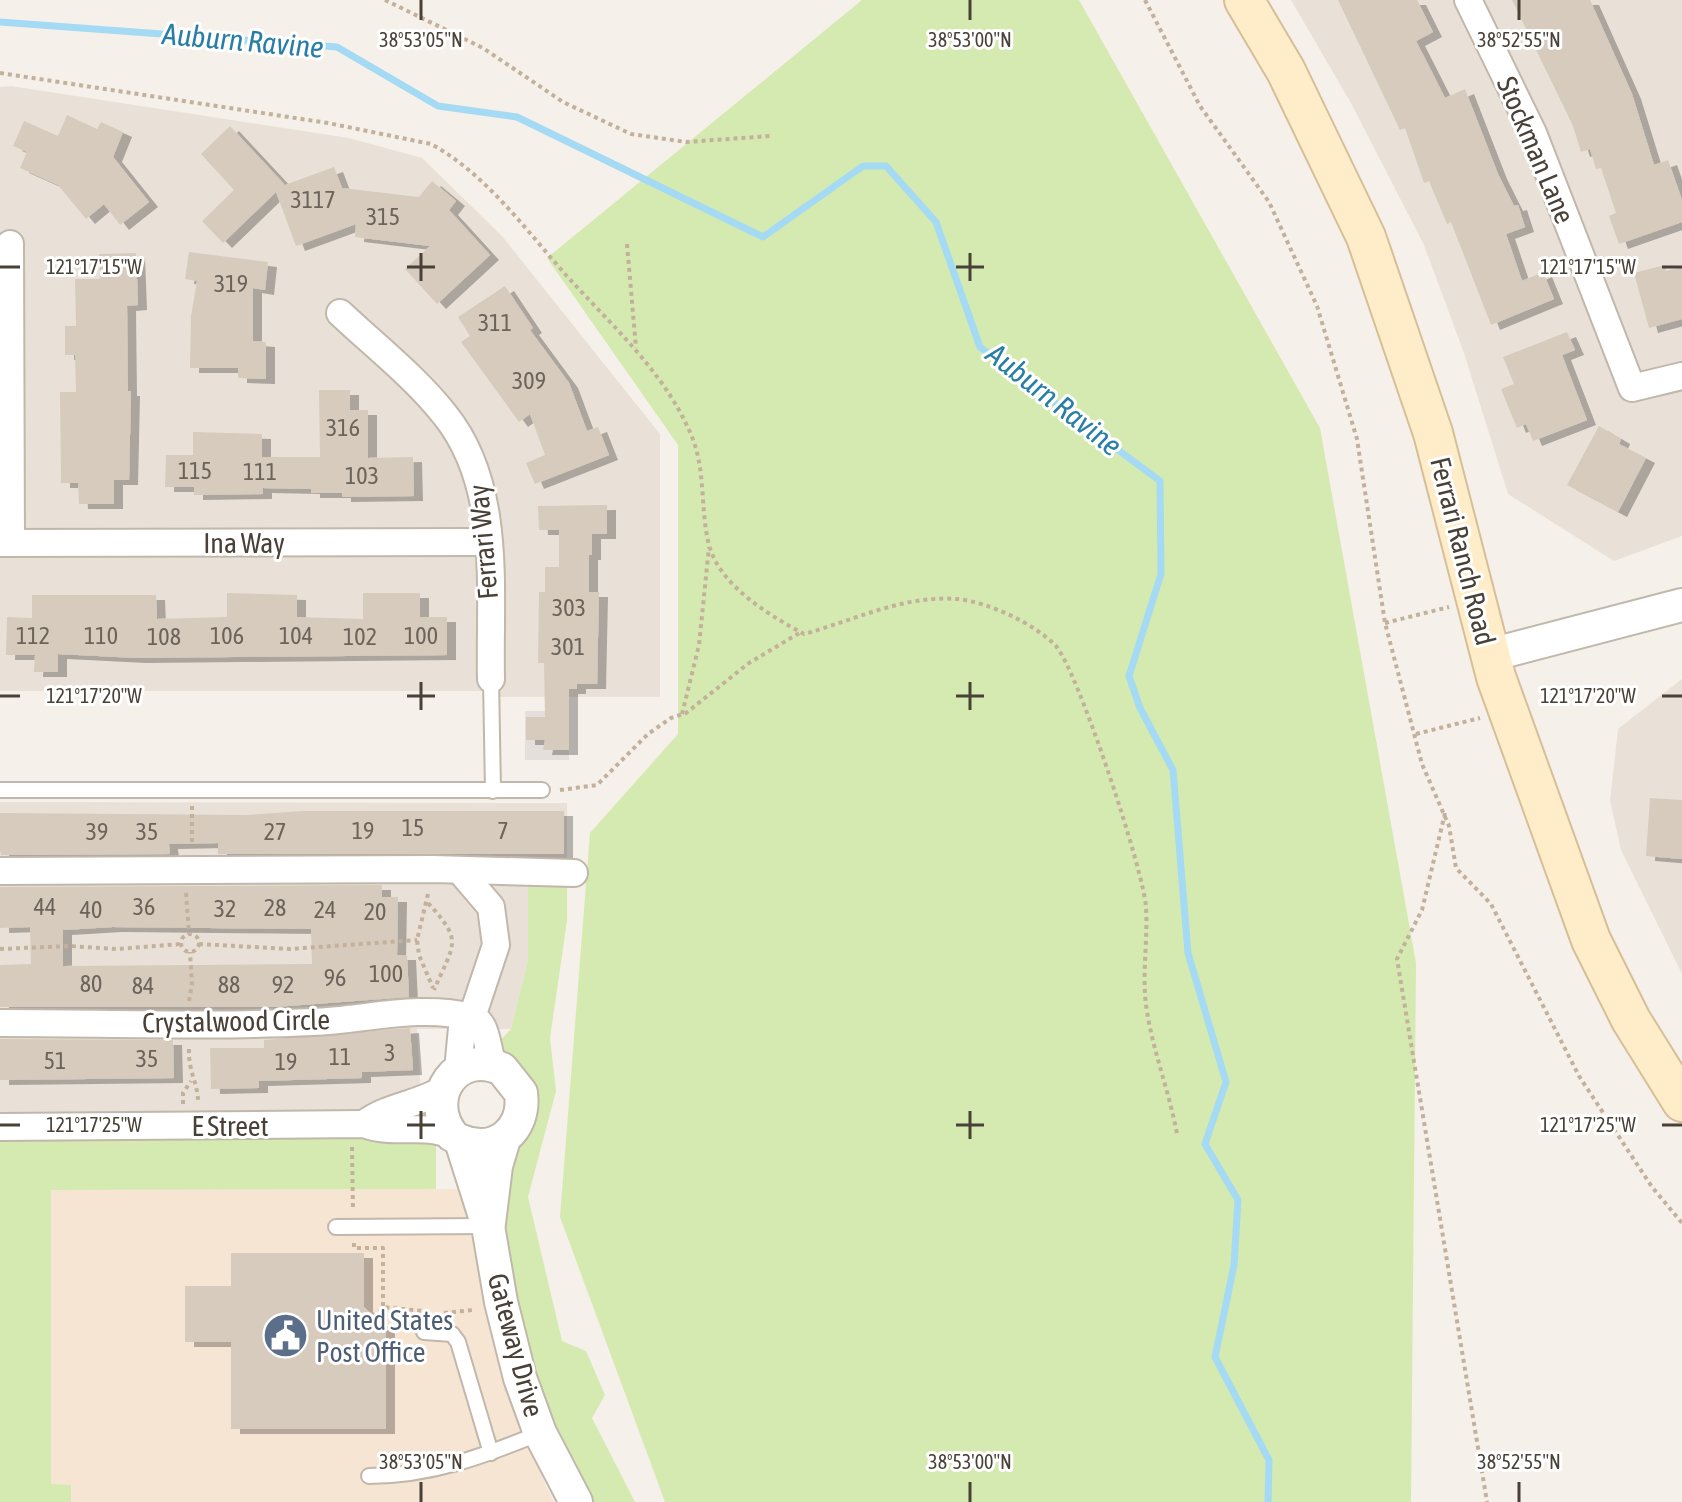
<svg xmlns="http://www.w3.org/2000/svg" width="1682" height="1502" viewBox="0 0 1682 1502" font-family="'Asap Condensed',sans-serif">
  <defs>
    <filter id="shadow"><feDropShadow dx="9" dy="5" stdDeviation="0" flood-color="#0004"/></filter>
  </defs>
  <rect width="100%" height="100%" fill="#f5f0e9"/>
  <g fill="#e9e1d7">
    <polygon points="1291,0 1682,0 1682,536 1614,561 1508,494 1464,353 1424,245 1352,105"/>
    <polygon points="11,86 349,138 422,158 502,236 660,434 660,697 494,697 493,691 0,691 0,87"/>
    <polygon points="1682,679 1682,974 1621,850 1610,801 1618,729"/>
    <polygon points="0,802 567,803 567,885 528,885 528,960 511,1029 417,1029 421,1096 352,1117 0,1122"/>
  </g>
  <polygon fill="#f7e5d4" points="480,1189 494,1303 544,1482 554,1502 71,1502 71,1485 51,1485 50,1190"/>
  <rect fill="#e4dfda" x="525" y="711" width="44" height="49"/>
  <g fill="#d5eab1">
    <polygon points="862,0 1079,0 1320,428 1416,963 1411,1502 665,1502 560,1217 590,833 678,734 678,445 547,258"/>
    <polygon points="528,885 567,885 567,921 550,1038 556,1091 528,1197 562,1341 586,1351 605,1395 592,1418 635,1502 582,1502 545,1429 490,1193 525,1132 492,1049 511,1029 528,960"/>
    <polygon points="436,1119 436,1189 51,1190 51,1484 71,1485 71,1502 0,1502 0,1131"/>
  </g>
  <g fill="none" stroke-linecap="round" stroke-linejoin="round">
    <polyline stroke="#a4daf3" stroke-width="7" points="0,22 337,47 438,106 517,117 763,237 863,166 886,166 936,222 980,347 1160,481 1161,574 1129,676 1140,708 1173,770 1188,953 1226,1082 1205,1144 1238,1200 1234,1265 1215,1357 1269,1460 1268,1502"/>
  </g>
  <g fill="#d7cbbe" fill-rule="evenodd" filter="url(#shadow)">
    <polygon points="1338,0 1417,0 1433,32 1416,41 1445,98 1465,89 1498,174 1514,206 1518,205 1525,227 1506,234 1522,281 1543,272 1554,299 1491,325 1451,222 1447,224 1429,181 1424,183 1405,128 1400,130"/>
    <polygon points="1512,0 1590,0 1632,94 1654,165 1668,160 1682,200 1682,222 1619,244 1609,216 1616,213 1601,168 1596,169 1590,149 1581,152 1573,126"/>
    <polygon points="67,115 97,129 101,122 123,132 113,157 149,202 120,225 104,204 86,219 58,185 20,168 27,152 13,146 24,121 58,136"/>
    <polygon points="230,126 284,184 282,186 334,167 342,188 419,197 432,181 456,201 449,210 490,255 437,304 405,269 430,246 355,237 356,224 296,246 276,192 223,243 202,221 234,190 201,154"/>
    <polygon points="189,252 268,262 265,290 253,288 253,341 266,342 266,379 238,378 238,368 190,368 191,316 197,281 185,279"/>
    <polygon points="136,253 138,305 127,306 128,391 131,391 129,480 114,480 114,504 79,504 78,483 61,483 60,392 76,392 75,355 65,355 65,326 76,326 75,279 100,279 99,254"/>
    <polygon points="1665,265 1666,271 1682,267 1682,319 1649,328 1634,273"/>
    <polygon points="505,286 533,328 530,330 569,383 587,431 598,427 609,455 535,484 526,463 545,455 530,414 519,422 461,342 470,336 458,317"/>
    <polygon points="1567,332 1575,350 1562,355 1587,420 1533,441 1526,424 1517,428 1501,389 1514,384 1503,357"/>
    <polygon points="319,390 350,390 350,410 368,410 368,458 413,457 414,496 342,497 342,493 311,493 311,489 263,488 263,494 194,495 194,487 165,487 166,455 193,455 193,432 262,434 262,457 320,457"/>
    <polygon points="1599,426 1621,439 1619,444 1646,458 1618,512 1567,485"/>
    <polygon points="607,505 607,534 592,534 592,555 589,555 589,592 599,592 597,684 577,684 577,689 569,689 569,750 543,750 545,740 526,740 526,717 545,717 544,663 538,663 539,592 545,592 545,567 559,567 559,530 539,530 538,506"/>
    <polygon points="227,593 297,595 297,617 363,619 363,593 420,593 420,617 447,617 447,655 137,658 58,654 58,672 34,672 35,655 6,655 7,617 32,618 32,595 156,595 157,619 227,617"/>
    <polygon points="1650,798 1682,800 1682,859 1646,856"/>
    <polygon points="303,811 564,811 564,854 218,854 218,843 169,844 170,854 1,855 0,850 0,813 247,815"/>
    <path d="M382,885v12h16l-1,58h10l2,42 -135,10h-274v-42l31,-1 -1,-37 -30,1v-41zM113,927l198,2 1,35 -249,2v-36z"/>
    <polygon points="410,1028 413,1070 362,1072 362,1078 259,1081 259,1088 211,1089 210,1048 264,1048 264,1040"/>
    <polygon points="0,1039 173,1040 174,1078 0,1080"/>
    <polygon points="231,1253 364,1253 364,1307 386,1329 386,1429 231,1429 231,1342 185,1342 185,1286 231,1286"/>
  </g>
  <g fill="none" stroke-linecap="round" stroke-linejoin="round">
    <defs>
      <g id="service">
        <polyline points="491,679 493,791"/>
        <polyline points="0,790 542,790"/>
        <polyline points="336,1227 487,1226"/>
        <polyline points="424,1332 452,1334 458,1342 491,1453"/>
        <path d="M369,1476c62,0 115,-20 171,-43"/>
      </g>
      <g id="minor">
        <polyline points="1468,0 1533,133 1632,388 1682,376"/>
        <polyline points="10,244 11,543"/>
        <path d="M340,313c35,33 75,64 105,102 58,72 44,177 46,264"/>
        <polyline points="0,543 488,542"/>
        <polyline points="0,871 433,869 574,873"/>
        <path d="M0,1023c104,0 209,4 313,-1 52,-2 106,-18 158,-5 17,4 16,34 22,47"/>
        <polyline points="458,1070 462,1028 472,1017 496,945 491,907 462,873"/>
        <path d="M364,1124c23,-18 53,-19 78,-34"/>
        <path d="M0,1127l364,-3c34,13 66,-5 97,17"/>
      </g>
      <g id="tertiary">
        <polyline points="1490,655 1682,605"/>
        <path d="M452,1135c-29,-38 5,-87 50,-66l19,24c5,37 -25,62 -60,48"/>
        <polyline points="461,1141 488,1226 501,1302 520,1378 540,1433 576,1502"/>
        <polyline points="489,1223 496,1166 504,1139"/>
      </g>
      <polyline id="secondary" points="1244,0 1286,71 1366,237 1433,433 1496,677 1591,940 1631,1020 1682,1102"/>
    </defs>
    <use href="#service" stroke="#c1b7ab" stroke-width="18"/>
    <use href="#minor" stroke="#c1b7ab" stroke-width="30"/>
    <use href="#tertiary" stroke="#c1b7ab" stroke-width="36"/>
    <use href="#secondary" stroke="#d6bf98" stroke-width="42"/>
    <g stroke="#c3b19c" stroke-width="4" stroke-dasharray="4 4" stroke-linecap="butt">
      <polyline points="385,0 483,48 563,102 631,134 686,142 770,136"/>
      <polyline points="1145,0 1200,106 1269,202 1317,306 1357,439 1385,623 1422,764 1449,826 1456,868 1491,904 1579,1076 1652,1187 1682,1223"/>
      <path d="M0,73l328,50 103,21c55,30 94,85 135,131 45,50 100,98 126,162 14,34 8,73 17,108 11,41 60,70 95,89 51,-14 99,-39 153,-35 31,3 76,24 98,46 21,20 90,229 91,263 2,32 -4,64 0,97 6,44 23,85 31,129"/>
      <polyline points="627,244 636,348"/>
      <polyline points="1385,623 1449,607"/>
      <polyline points="682,714 699,645 709,547"/>
      <polyline points="1416,734 1480,718"/>
      <polyline points="560,790 597,785 648,734 671,718 686,713 749,663 801,632"/>
      <polyline points="192,806 192,845"/>
      <polyline points="1445,813 1422,910 1397,959 1487,1502"/>
      <polyline points="186,893 189,934"/>
      <polyline points="428,894 417,940 419,955 433,988"/>
      <path d="M428,903c36,39 26,40 6,87"/>
      <circle cx="190" cy="943" r="9"/>
      <polyline points="199,944 290,949 417,940"/>
      <polyline points="0,949 70,946 117,949 181,944"/>
      <polyline points="189,1001 192,984 190,952"/>
      <path d="M189,1049c-1,22 9,34 9,53"/>
      <polyline points="183,1104 183,1093 191,1081"/>
      <polyline points="352,1147 353,1210"/>
      <polyline points="354,1243 354,1248 383,1248 383,1307"/>
      <polyline points="444,1313 473,1310"/>
      <polyline points="375,1318 383,1307 423,1311"/>
    </g>
    <use href="#service" stroke="#fff" stroke-width="14"/>
    <use href="#minor" stroke="#fff" stroke-width="26"/>
    <use href="#tertiary" stroke="#fff" stroke-width="32"/>
    <use href="#secondary" stroke="#ffedc9" stroke-width="38"/>
  </g>
  <path fill="none" stroke="#494037" stroke-width="3" d="M421,0v20M970,0v20M1519,0v20M421,253v28M970,253v28M0,267h20M407,267h28M956,267h28M1662,267h20M421,682v28M970,682v28M0,696h20M407,696h28M956,696h28M1662,696h20M421,1111v28M970,1111v28M0,1125h20M407,1125h28M956,1125h28M1662,1125h20M421,1482v20M970,1482v20M1519,1482v20"/>
  <defs>
    <symbol id="civic-disc" viewBox="-11 -11 22 22"><circle r="9.5" fill="#5c6f8a" stroke="#fff"/><path d="M-.6-6.5H3V-4.5H.6V-3L4-1V1h2V6H-6V1h2V-1L-.6-3ZM-1.2 2.5V6h2.4V2.5Z" fill="#fff"/></symbol>
  </defs>
  <g fill-rule="evenodd">
    <use href="#civic-disc" x="260" y="1310" width="51" height="51"/>
  </g>
  <g text-anchor="middle" stroke-width="6" stroke-linejoin="round" paint-order="stroke">
    <g font-size="24" fill="#6c6359">
      <text x="313" y="208">3117</text>
      <text x="383" y="225">315</text>
      <text x="231" y="292">319</text>
      <text x="495" y="331">311</text>
      <text x="529" y="389">309</text>
      <text x="343" y="436">316</text>
      <text x="195" y="479">115</text>
      <text x="260" y="480">111</text>
      <text x="362" y="484">103</text>
      <text x="569" y="616">303</text>
      <text x="33" y="644">112</text>
      <text x="101" y="644">110</text>
      <text x="227" y="644">106</text>
      <text x="296" y="644">104</text>
      <text x="421" y="644">100</text>
      <text x="164" y="645">108</text>
      <text x="360" y="645">102</text>
      <text x="568" y="655">301</text>
      <text x="413" y="836">15</text>
      <text x="363" y="839">19</text>
      <text x="503" y="839">7</text>
      <text x="97" y="840">39</text>
      <text x="147" y="840">35</text>
      <text x="275" y="840">27</text>
      <text x="45" y="915">44</text>
      <text x="144" y="915">36</text>
      <text x="275" y="916">28</text>
      <text x="225" y="917">32</text>
      <text x="91" y="918">40</text>
      <text x="325" y="918">24</text>
      <text x="375" y="920">20</text>
      <text x="386" y="982">100</text>
      <text x="335" y="986">96</text>
      <text x="91" y="992">80</text>
      <text x="229" y="993">88</text>
      <text x="283" y="993">92</text>
      <text x="143" y="994">84</text>
      <text x="390" y="1061">3</text>
      <text x="340" y="1065">11</text>
      <text x="147" y="1067">35</text>
      <text x="55" y="1069">51</text>
      <text x="286" y="1070">19</text>
    </g>
    <g font-size="28" fill="#494037" stroke="#fff">
      <text transform="translate(1536 150) rotate(67)" y="10">Stockman Lane</text>
      <text transform="translate(483 542) rotate(-95)" y="10">Ferrari Way</text>
      <text x="244" y="553">Ina Way</text>
      <text transform="translate(1463 551) rotate(76)" y="10">Ferrari Ranch Road</text>
      <text transform="translate(236 1021) rotate(-1)" y="10">Crystalwood Circle</text>
      <text x="230" y="1136">E Street</text>
      <text transform="translate(516 1345) rotate(75)" y="10">Gateway Drive</text>
    </g>
    <g font-size="28" fill="#4e5e75" stroke="#fff" text-anchor="start">
      <text x="316" y="1330">United States<tspan x="316" dy="32">Post Office</tspan></text>
    </g>
    <g font-size="30" font-style="italic" fill="#297ea7" stroke="#fff">
      <text transform="translate(243 41) rotate(5)" y="10">Auburn Ravine</text>
      <text transform="translate(1054 400) rotate(38)" y="10">Auburn Ravine</text>
    </g>
  </g>
  <g font-size="20" text-anchor="middle" fill="#494037" stroke="#fff" stroke-width="6" stroke-linejoin="round" paint-order="stroke">
    <text x="421" y="47">38°53'05"N</text>
    <text x="970" y="47">38°53'00"N</text>
    <text x="1519" y="47">38°52'55"N</text>
    <text x="1588" y="274">121°17'15"W</text>
    <text x="94" y="274">121°17'15"W</text>
    <text x="1588" y="703">121°17'20"W</text>
    <text x="94" y="703">121°17'20"W</text>
    <text x="1588" y="1132">121°17'25"W</text>
    <text x="94" y="1132">121°17'25"W</text>
    <text x="421" y="1469">38°53'05"N</text>
    <text x="970" y="1469">38°53'00"N</text>
    <text x="1519" y="1469">38°52'55"N</text>
  </g>
</svg>
